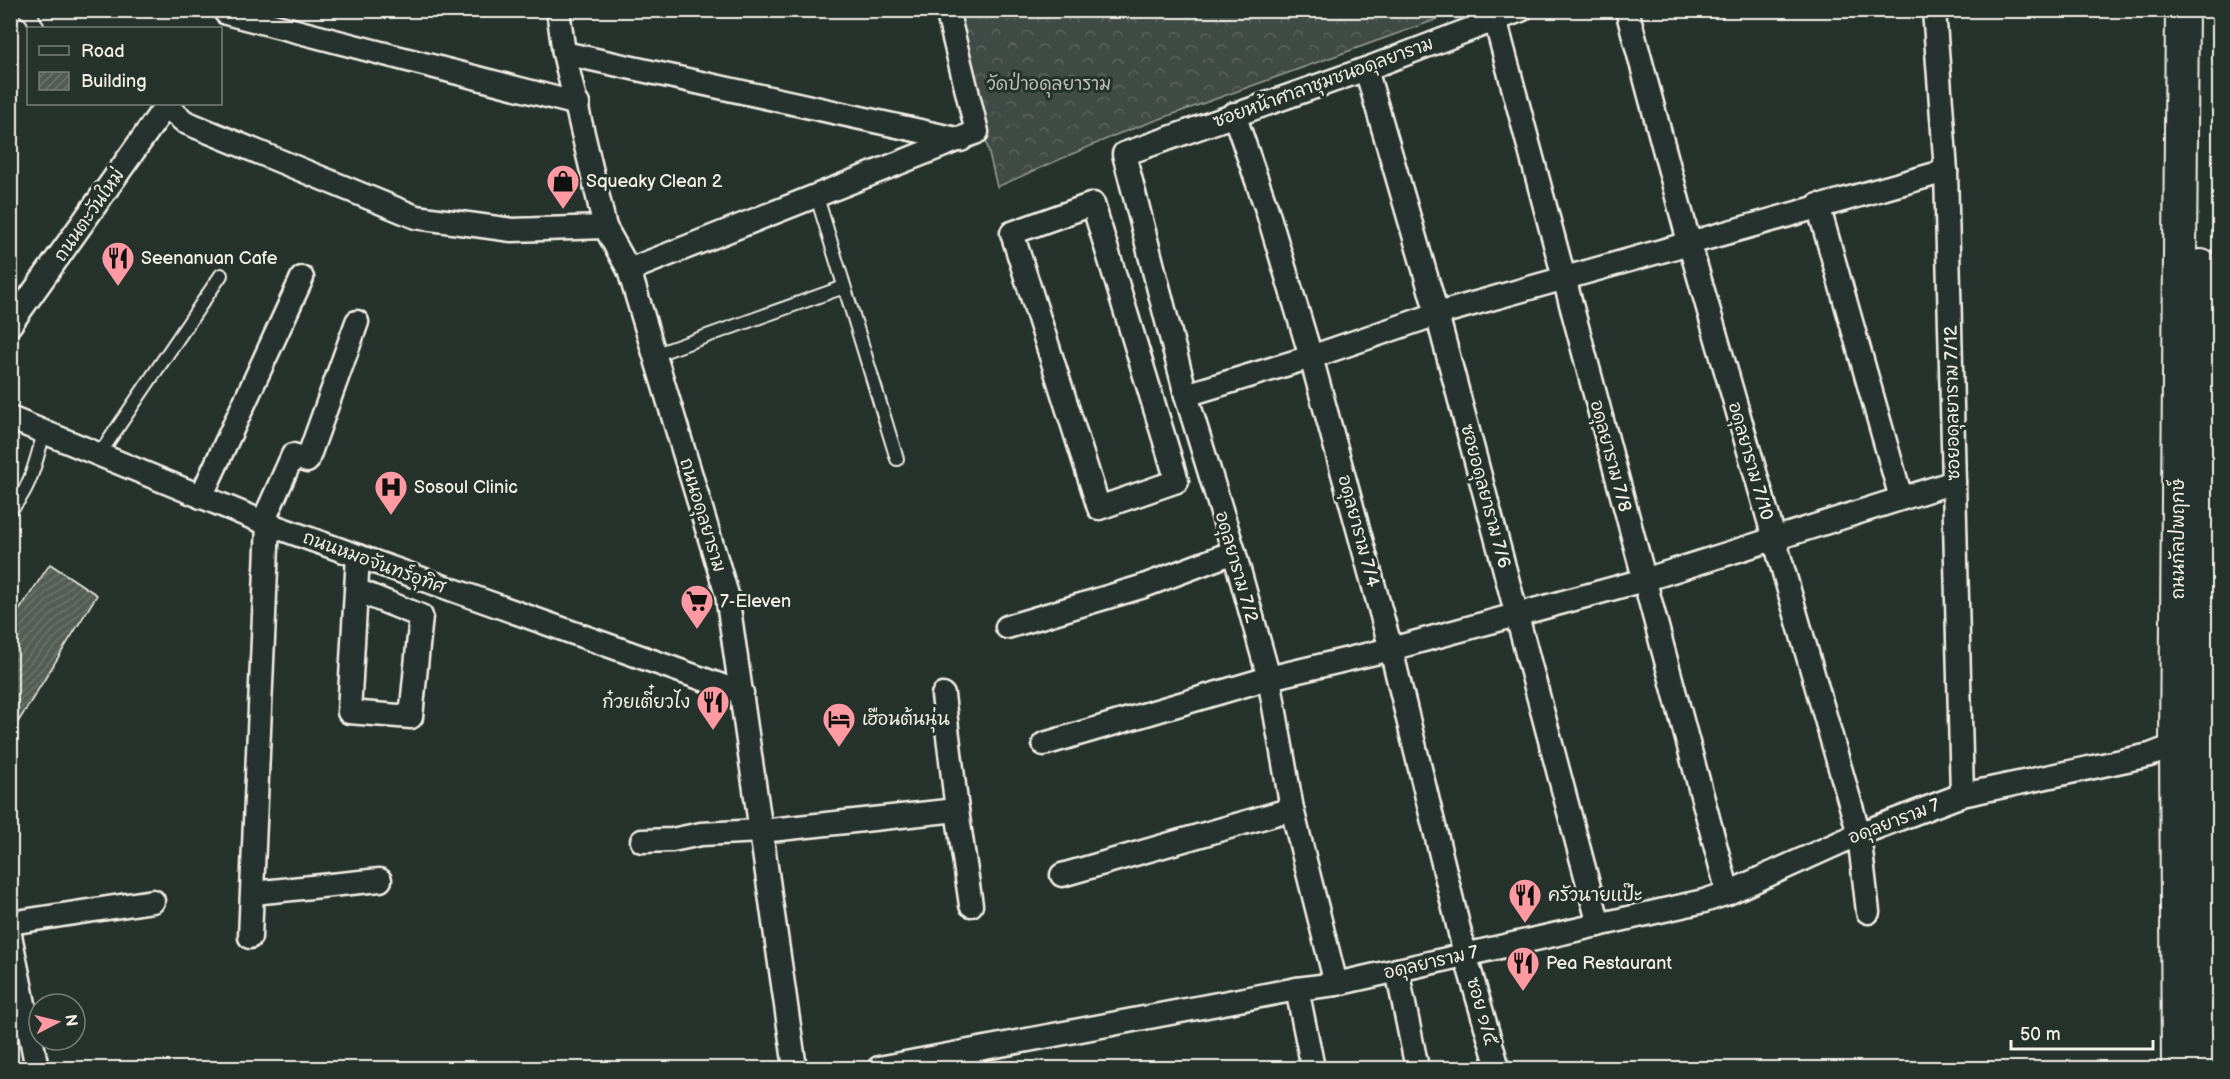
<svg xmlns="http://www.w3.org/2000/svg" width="2230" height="1079" viewBox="0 0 2230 1079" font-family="'Balsamiq Sans','Playpen Sans Thai',sans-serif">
  <defs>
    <pattern id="forest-crowns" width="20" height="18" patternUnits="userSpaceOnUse" patternTransform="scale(1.5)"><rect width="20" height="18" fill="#414b45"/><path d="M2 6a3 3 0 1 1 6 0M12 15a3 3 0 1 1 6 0" fill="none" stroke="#5d6560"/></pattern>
    <pattern id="building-hatch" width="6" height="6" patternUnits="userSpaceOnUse" patternTransform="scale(1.5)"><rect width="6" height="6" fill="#525c55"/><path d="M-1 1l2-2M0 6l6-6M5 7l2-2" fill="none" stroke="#6c746d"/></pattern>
  </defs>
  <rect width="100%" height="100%" fill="#26332d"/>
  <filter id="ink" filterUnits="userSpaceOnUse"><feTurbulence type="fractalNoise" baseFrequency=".0167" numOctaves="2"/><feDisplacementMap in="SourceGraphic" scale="12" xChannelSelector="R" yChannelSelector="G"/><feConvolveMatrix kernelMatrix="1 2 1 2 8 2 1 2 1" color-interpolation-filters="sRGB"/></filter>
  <g filter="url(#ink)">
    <polygon fill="url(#forest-crowns)" stroke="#9a9e96" stroke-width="1.5" points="955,11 1460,11 1118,134 997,187"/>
    <polygon fill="url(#building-hatch)" stroke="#f4f1e8" stroke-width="1.5" points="50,564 97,595 10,735 10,624"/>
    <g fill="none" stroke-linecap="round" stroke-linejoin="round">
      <defs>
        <g id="lane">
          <polyline points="23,10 31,15 38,28"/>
          <polyline points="817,197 897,459"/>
          <polyline points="654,355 844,287"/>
          <polyline points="99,455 221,275"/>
          <path d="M10,510c21,-20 26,-51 34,-77"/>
        </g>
        <g id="street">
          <polyline points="558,10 564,53 605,227 629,270 727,595 795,1068"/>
          <polyline points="1627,10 1689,242 1859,834 1868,912"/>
          <polyline points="1934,10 1946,171 1962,795"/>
          <polyline points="226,13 578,104"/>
          <polyline points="1495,19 1728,893"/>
          <polyline points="564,53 961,140"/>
          <polyline points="1366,69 1437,314 1599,925"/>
          <polyline points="166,106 185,122 416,217 512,230 605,227"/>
          <polyline points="1234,114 1267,210 1311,357 1391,649 1465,954 1498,1068"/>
          <polygon points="1093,204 1177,481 1099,508 1012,233"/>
          <polyline points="1818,205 1901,498"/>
          <polyline points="629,270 977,132 947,10"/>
          <polyline points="10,325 167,104"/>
          <polyline points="1186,395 1311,357 1437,314 1946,171"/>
          <polyline points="10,418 268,524 742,693"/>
          <polyline points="201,497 302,278"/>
          <polyline points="263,522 293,455 307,461 357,322"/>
          <polyline points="356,590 421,616 411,717 349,712 358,556"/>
          <polyline points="1007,627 1141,587 1234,552"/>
          <polyline points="1044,744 1269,678 1391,649 1644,580 1954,482"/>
          <polyline points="957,810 971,905"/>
          <polyline points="642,841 672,840 701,834 761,831 957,810 943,695"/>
          <polyline points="1062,875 1292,809"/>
          <polyline points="253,893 380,880"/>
          <polyline points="10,923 153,901"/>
          <polyline points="10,935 37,1068"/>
          <polyline points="250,937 268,524"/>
          <polyline points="1397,970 1417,1068"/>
          <polyline points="1336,984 1292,809 1269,678 1234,552 1186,395 1124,154 1366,69 1521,10"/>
          <polyline points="1297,989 1313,1068"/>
          <polyline points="879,1068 1297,989 1336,984 1704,901 1728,893 1859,834 1962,795 2150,755 2176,745"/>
        </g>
        <g id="secondary">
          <polyline points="2201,266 2204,1068"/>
          <polyline points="2178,1068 2176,745 2182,10"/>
        </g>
      </defs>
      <use href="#lane" stroke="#f4f1e8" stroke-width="16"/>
      <use href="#street" stroke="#f4f1e8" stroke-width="27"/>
      <use href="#secondary" stroke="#f4f1e8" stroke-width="36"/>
      <use href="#lane" stroke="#26332d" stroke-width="12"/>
      <use href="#street" stroke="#26332d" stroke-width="22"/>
      <use href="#secondary" stroke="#26332d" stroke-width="32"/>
    </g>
  </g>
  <defs>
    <symbol id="shop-pin" viewBox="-11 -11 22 30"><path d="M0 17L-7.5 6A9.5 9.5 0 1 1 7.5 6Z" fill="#ff9aa2" stroke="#26332d"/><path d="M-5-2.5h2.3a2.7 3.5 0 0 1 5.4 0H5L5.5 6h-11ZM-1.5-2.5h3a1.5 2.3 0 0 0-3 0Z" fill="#111"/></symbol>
    <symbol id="restaurant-pin" viewBox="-11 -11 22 30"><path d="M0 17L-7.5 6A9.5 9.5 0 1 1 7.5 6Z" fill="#ff9aa2" stroke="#26332d"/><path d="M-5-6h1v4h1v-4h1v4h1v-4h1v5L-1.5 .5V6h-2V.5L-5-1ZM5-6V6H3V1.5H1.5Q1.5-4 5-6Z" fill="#111"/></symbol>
    <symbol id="hospital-pin" viewBox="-11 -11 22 30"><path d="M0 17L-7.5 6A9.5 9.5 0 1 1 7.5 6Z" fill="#ff9aa2" stroke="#26332d"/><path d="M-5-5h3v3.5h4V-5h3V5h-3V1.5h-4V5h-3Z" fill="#111"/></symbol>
    <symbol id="supermarket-pin" viewBox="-11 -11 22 30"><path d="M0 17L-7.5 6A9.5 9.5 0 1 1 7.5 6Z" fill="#ff9aa2" stroke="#26332d"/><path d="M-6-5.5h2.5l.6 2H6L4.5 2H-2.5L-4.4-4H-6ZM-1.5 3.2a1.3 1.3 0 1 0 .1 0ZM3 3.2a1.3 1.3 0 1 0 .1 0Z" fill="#111"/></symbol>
    <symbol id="hotel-pin" viewBox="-11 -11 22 30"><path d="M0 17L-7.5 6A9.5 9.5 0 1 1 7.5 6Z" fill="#ff9aa2" stroke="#26332d"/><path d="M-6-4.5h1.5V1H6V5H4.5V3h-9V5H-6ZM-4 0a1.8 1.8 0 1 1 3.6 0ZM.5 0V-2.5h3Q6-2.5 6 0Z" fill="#111"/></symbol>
  </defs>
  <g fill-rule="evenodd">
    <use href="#shop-pin" x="544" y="162" width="38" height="52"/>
    <use href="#restaurant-pin" x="99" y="239" width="38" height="52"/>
    <use href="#hospital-pin" x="372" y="468" width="38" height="52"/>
    <use href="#supermarket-pin" x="678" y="582" width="38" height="52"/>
    <use href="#restaurant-pin" x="694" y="683" width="38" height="52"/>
    <use href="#hotel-pin" x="820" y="700" width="38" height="52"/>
    <use href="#restaurant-pin" x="1506" y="876" width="38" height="52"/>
    <use href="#restaurant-pin" x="1504" y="944" width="38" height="52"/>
  </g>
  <g text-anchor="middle" stroke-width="6" stroke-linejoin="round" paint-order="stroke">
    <g font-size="18" fill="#f4f1e8" stroke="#26332d">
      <text transform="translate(1323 82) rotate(-20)" y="6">ซอยหน้าศาลาชุมชนอดุลยาราม</text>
      <text transform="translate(89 215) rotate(-55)" y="6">ถนนตะวันใหม่</text>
      <text transform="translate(1952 403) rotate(-91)" y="6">ซอยอดุลยาราม 7/12</text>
      <text transform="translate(1611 456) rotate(75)" y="6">อดุลยาราม 7/8</text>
      <text transform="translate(1751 461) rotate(74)" y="6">อดุลยาราม 7/10</text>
      <text transform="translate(1486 496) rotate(75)" y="6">ซอยอดุลยาราม 7/6</text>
      <text transform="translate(703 515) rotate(73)" y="6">ถนนอดุลยาราม</text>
      <text transform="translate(1359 531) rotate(75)" y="6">อดุลยาราม 7/4</text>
      <text transform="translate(2178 539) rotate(-90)" y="6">ถนนกัลปพฤกษ์</text>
      <text transform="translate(374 562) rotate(20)" y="6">ถนนหมอจันทร์อุทิศ</text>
      <text transform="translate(1237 567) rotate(74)" y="6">อดุลยาราม 7/2</text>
      <text transform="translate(1894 821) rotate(-21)" y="6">อดุลยาราม 7</text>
      <text transform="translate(1431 962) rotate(-13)" y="6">อดุลยาราม 7</text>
      <text transform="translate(1482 1011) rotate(74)" y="6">ซอย ๑/๕</text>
    </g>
    <g font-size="18" fill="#bebfb7" stroke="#26332d">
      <text x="1049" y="90">วัดป่าอดุลยาราม</text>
    </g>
    <g font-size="18" fill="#f4f1e8" stroke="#26332d" text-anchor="start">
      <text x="586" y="187">Squeaky Clean 2</text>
      <text x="141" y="264">Seenanuan Cafe</text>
      <text x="414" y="493">Sosoul Clinic</text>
      <text x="720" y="607">7-Eleven</text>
      <text x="690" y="708" text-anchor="end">ก๋วยเตี๋ยวไง</text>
      <text x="862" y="725">เฮือนต้นนุ่น</text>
      <text x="1548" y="901">ครัวนายแป๊ะ</text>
      <text x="1546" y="969">Pea Restaurant</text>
    </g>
  </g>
  <rect width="2230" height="1079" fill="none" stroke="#26332d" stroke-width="36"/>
  <rect x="18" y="18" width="2194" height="1043" fill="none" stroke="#f4f1e8" stroke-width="2" filter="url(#ink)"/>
  <rect x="27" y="27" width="195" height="78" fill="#26332d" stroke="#787f78" stroke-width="1.5"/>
  <rect x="39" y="46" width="30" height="9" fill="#26332d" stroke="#787f78" stroke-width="1.5"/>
  <text x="81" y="57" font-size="18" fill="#f4f1e8">Road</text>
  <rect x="39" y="72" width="30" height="18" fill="url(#building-hatch)" stroke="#787f78" stroke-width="1.5"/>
  <text x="81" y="87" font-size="18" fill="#f4f1e8">Building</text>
  <g transform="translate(57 1022) rotate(83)"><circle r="28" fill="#26332d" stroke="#787f78" stroke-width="1.5"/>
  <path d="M0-4.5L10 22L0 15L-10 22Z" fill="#ff9aa2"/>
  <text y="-9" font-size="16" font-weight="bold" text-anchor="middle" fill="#f4f1e8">N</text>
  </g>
  <path d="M2011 1040v9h142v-9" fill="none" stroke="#f4f1e8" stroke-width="3"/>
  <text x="2020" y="1040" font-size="18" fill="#f4f1e8" stroke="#26332d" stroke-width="4.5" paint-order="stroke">50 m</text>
</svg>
